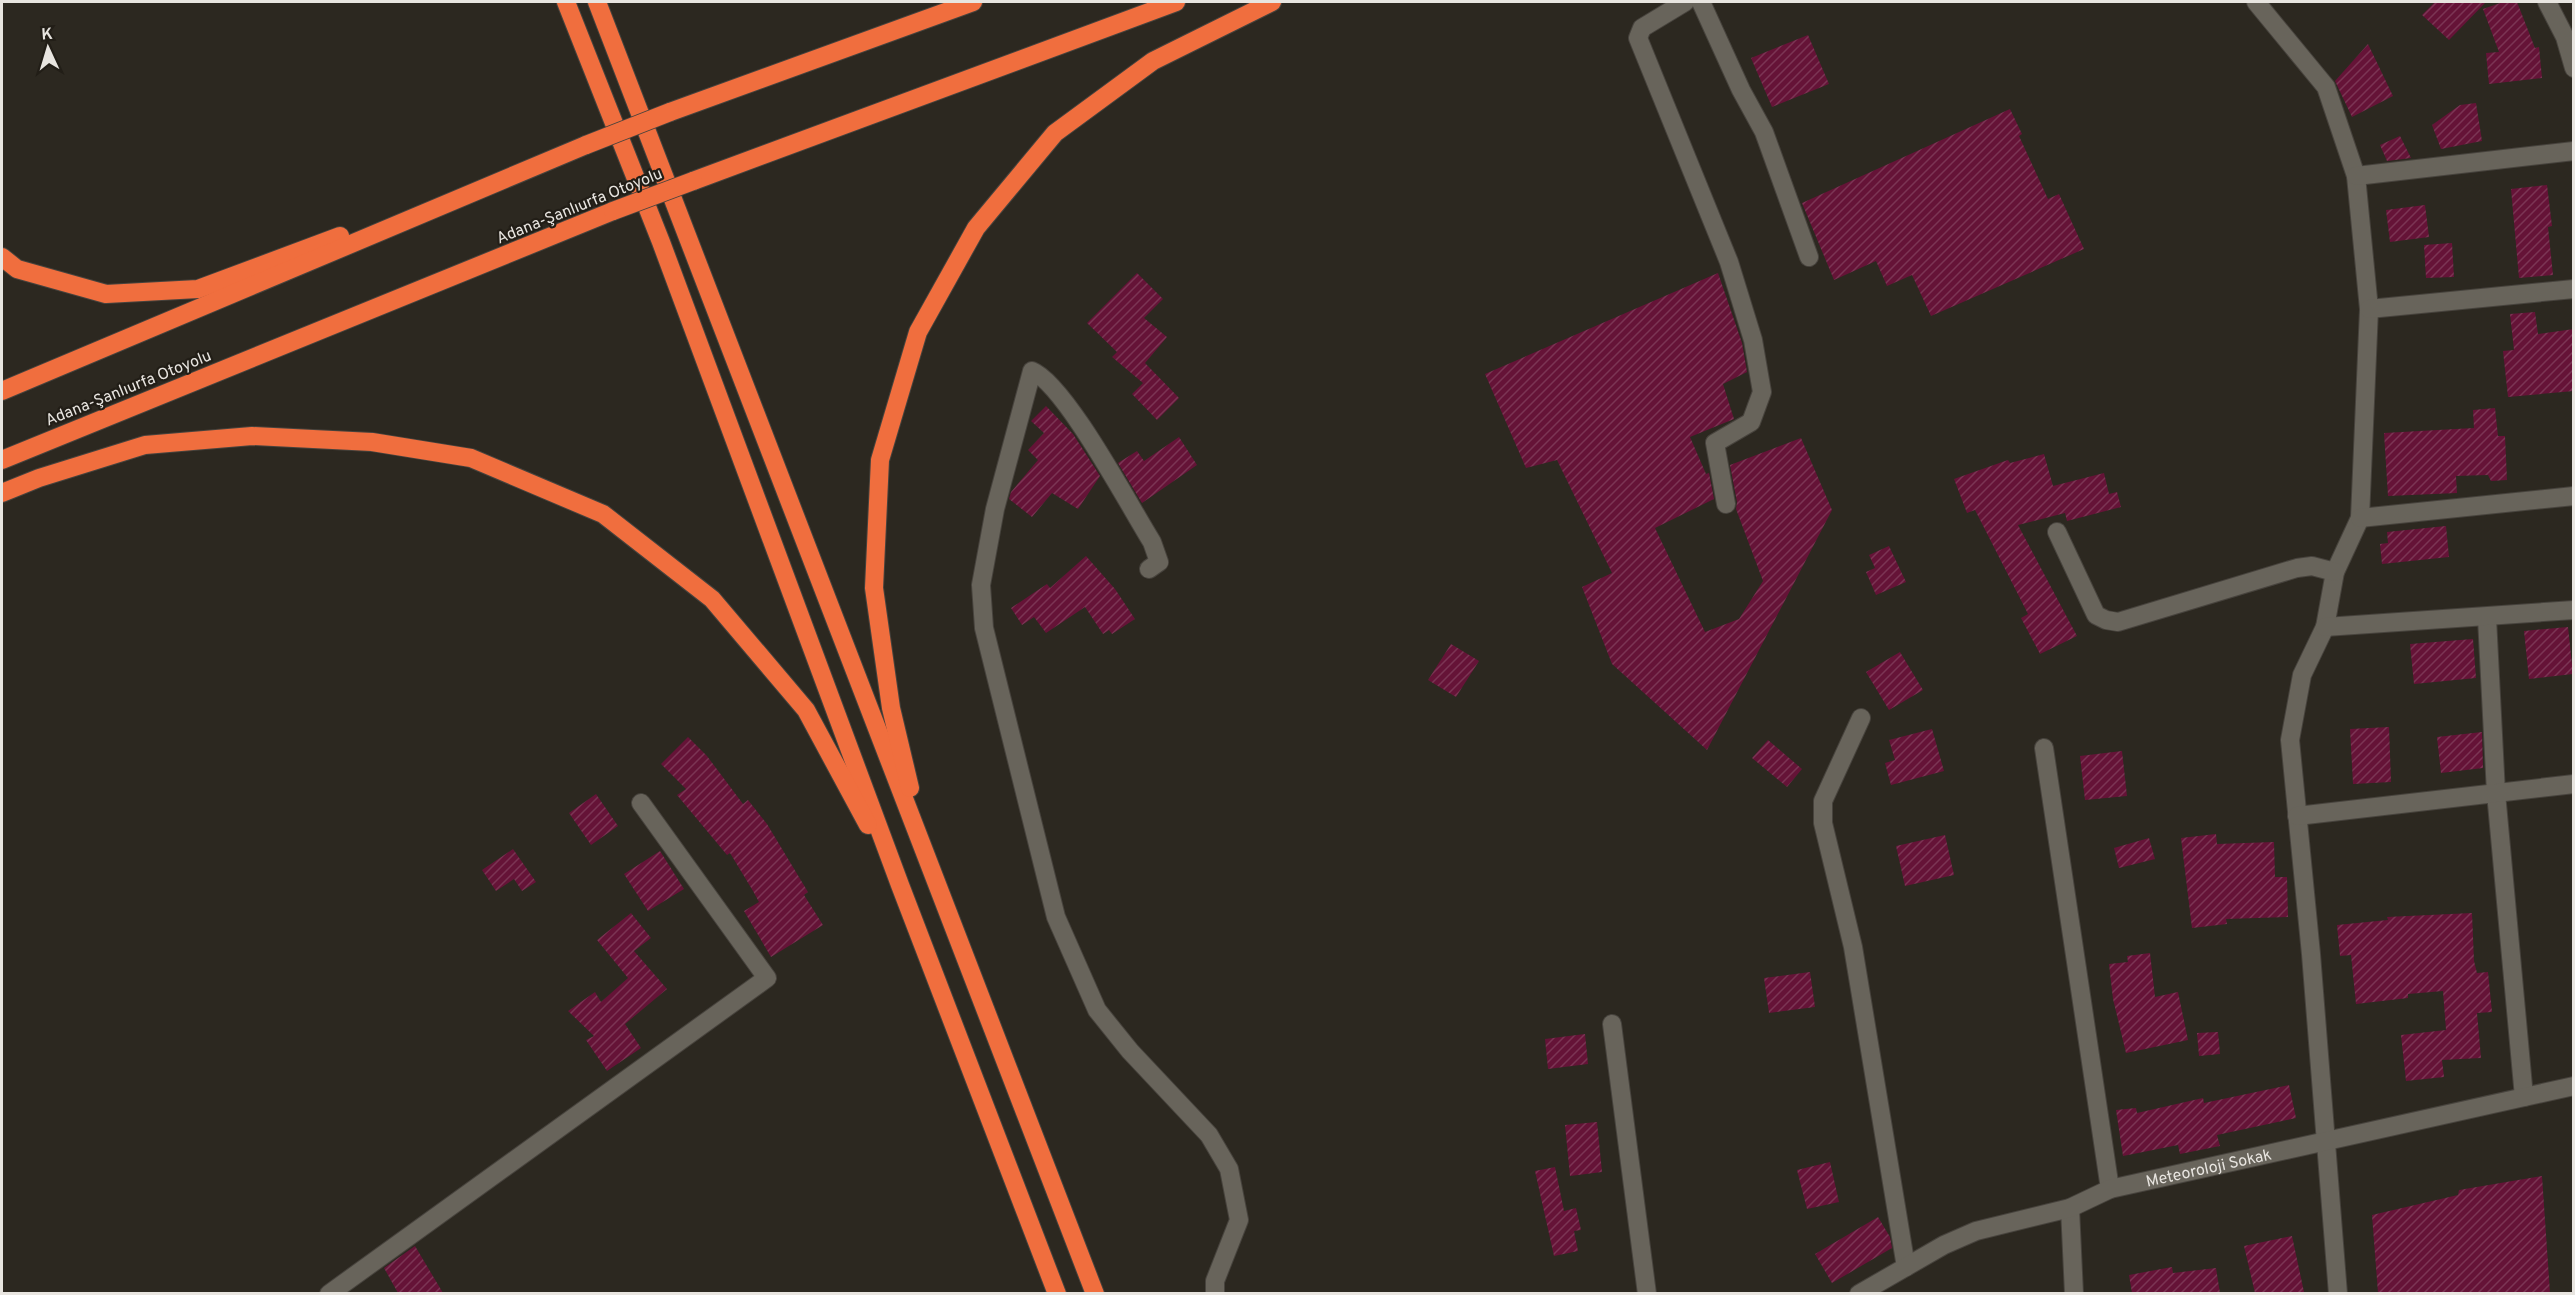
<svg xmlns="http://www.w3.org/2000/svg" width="2575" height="1295" viewBox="0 0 2575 1295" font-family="Overpass,sans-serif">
  <defs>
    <pattern id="building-hatch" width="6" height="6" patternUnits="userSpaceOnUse" patternTransform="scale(1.5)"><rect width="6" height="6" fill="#651337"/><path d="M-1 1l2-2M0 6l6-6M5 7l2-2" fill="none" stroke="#7b3554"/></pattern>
  </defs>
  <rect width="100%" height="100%" fill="#2c2820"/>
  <g fill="url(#building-hatch)">
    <polygon points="2435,2 2486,2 2449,40 2422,15"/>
    <polygon points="2503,2 2517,2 2535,48 2539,47 2542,78 2489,84 2486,53 2499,52 2483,9"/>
    <polygon points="1808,35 1829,84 1772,107 1751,58"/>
    <polygon points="2368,44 2393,96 2352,117 2335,81"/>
    <polygon points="2476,103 2482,141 2441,149 2432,125 2460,105"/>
    <polygon points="2010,109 2022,134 2019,136 2048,199 2059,194 2084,249 1931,316 1912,275 1887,286 1876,261 1834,280 1802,203"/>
    <polygon points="2400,136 2411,158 2387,161 2380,145"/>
    <polygon points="2547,185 2552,226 2548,227 2553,275 2519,278 2511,189"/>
    <polygon points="2425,205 2429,237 2390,242 2386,210"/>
    <polygon points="2452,243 2454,277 2426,278 2424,245"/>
    <polygon points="1137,273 1163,299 1144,318 1167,337 1145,363 1179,398 1157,420 1132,394 1143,383 1112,357 1117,352 1087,323"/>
    <polygon points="1718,273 1742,343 1747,372 1723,384 1734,419 1690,437 1706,474 1709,473 1714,499 1655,528 1705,632 1739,619 1763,581 1736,509 1737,502 1730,465 1801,438 1832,510 1707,750 1612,664 1582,587 1612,573 1557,460 1526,468 1485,374"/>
    <polygon points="2535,312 2538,334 2574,329 2574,391 2508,397 2503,351 2514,350 2510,314"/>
    <polygon points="1046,406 1073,434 1100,476 1078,509 1052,493 1032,517 1009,499 1011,492 1038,460 1028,450 1044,433 1031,421"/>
    <polygon points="2495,408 2498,436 2505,436 2507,480 2491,481 2488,475 2456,476 2457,493 2388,496 2384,433 2474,428 2473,410"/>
    <polygon points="1179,437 1197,465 1142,503 1118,463 1137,451 1144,461"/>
    <polygon points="2044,454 2053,486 2104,473 2109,494 2117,492 2121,507 2067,521 2065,513 2018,525 2077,636 2040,654 2021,618 2028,614 1975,510 1967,513 1954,479 2008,460 2010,463"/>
    <polygon points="2446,526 2449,557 2382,564 2380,544 2388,543 2387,532"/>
    <polygon points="1889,546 1906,582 1876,595 1866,572 1875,568 1869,555"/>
    <polygon points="1086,556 1115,589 1135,619 1112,634 1109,630 1103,634 1085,607 1046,633 1034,617 1022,625 1011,608 1047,584 1050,588"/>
    <polygon points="2568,627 2573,674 2529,679 2524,631"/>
    <polygon points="2473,639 2476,678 2414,684 2410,644"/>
    <polygon points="1451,644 1479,661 1456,697 1428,680"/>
    <polygon points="1900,652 1923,690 1889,710 1866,672"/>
    <polygon points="2389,727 2391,782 2353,784 2350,729"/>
    <polygon points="1932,729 1944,771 1891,785 1885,763 1895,760 1889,740"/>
    <polygon points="2482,732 2483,768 2441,773 2437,737"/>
    <polygon points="688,737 707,756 743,804 748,800 767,824 808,892 804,895 823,925 771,957 744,911 759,902 753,891 730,853 727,855 677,795 686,789 661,764"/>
    <polygon points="1768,740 1802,769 1787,787 1752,758"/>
    <polygon points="2122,751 2127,796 2085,800 2080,756"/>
    <polygon points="596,794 618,826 591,845 569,813"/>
    <polygon points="2216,834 2217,844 2274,842 2275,877 2287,877 2288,917 2226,919 2227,924 2192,928 2181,838"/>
    <polygon points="1945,835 1954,875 1905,886 1896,846"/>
    <polygon points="2149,838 2155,859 2119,868 2114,848"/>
    <polygon points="513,849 536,882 522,891 514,879 496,891 482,870"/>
    <polygon points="660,851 684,889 648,911 624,874"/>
    <polygon points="631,913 651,938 634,951 667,989 625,1024 641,1048 607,1071 586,1040 594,1036 568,1011 595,992 601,1002 628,978 597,940"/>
    <polygon points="2472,913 2474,961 2477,973 2488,972 2492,1012 2477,1013 2481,1058 2442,1060 2444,1077 2406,1081 2401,1035 2446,1030 2443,991 2408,994 2408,998 2356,1004 2351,955 2340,956 2337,925 2388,920 2387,917"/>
    <polygon points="2150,953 2155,997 2178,992 2188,1040 2126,1053 2113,999 2109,964 2128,962 2127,956"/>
    <polygon points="1810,972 1815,1007 1769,1013 1764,978"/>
    <polygon points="2218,1032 2220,1054 2199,1056 2197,1033"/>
    <polygon points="1585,1034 1588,1064 1548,1069 1545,1039"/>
    <polygon points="2289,1085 2296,1118 2217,1135 2220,1146 2180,1154 2178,1145 2123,1156 2116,1110 2136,1108 2137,1113 2203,1098 2204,1103"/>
    <polygon points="1597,1122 1602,1172 1570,1176 1565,1125"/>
    <polygon points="1830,1162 1839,1202 1807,1209 1797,1170"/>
    <polygon points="1555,1167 1564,1211 1576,1208 1581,1230 1574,1231 1578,1251 1554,1256 1535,1171"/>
    <polygon points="2542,1176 2550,1293 2378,1293 2372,1215 2458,1195 2459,1190"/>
    <polygon points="1878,1217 1890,1237 1892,1248 1832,1283 1815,1254"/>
    <polygon points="2292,1236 2304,1292 2255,1293 2244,1246"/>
    <polygon points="415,1246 443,1293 398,1293 384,1268"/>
    <polygon points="2172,1267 2173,1273 2216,1268 2220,1293 2132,1293 2129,1275"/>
  </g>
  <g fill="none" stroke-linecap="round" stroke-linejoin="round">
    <defs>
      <g id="minor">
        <polyline points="1685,2 1642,28 1638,38 1729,262 1753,340 1762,392 1751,422 1715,443 1726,504"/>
        <polyline points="1701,2 1741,90 1764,132 1809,257"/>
        <polyline points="2256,2 2326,87 2356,176 2369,309 2360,518 2335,572 2325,627 2302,675 2290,740 2311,954 2338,1294"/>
        <polyline points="2547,2 2565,37 2574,68"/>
        <polyline points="2356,176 2574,151"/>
        <polyline points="2369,309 2574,289"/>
        <polyline points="2360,518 2574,496"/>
        <polyline points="2057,532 2096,615 2106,620 2118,622 2297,568 2312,566 2335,572"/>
        <path d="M1149,569l10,-7 -7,-20c-22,-35 -87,-158 -120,-171l-37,138 -14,76 3,43 72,289 41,93 33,41 79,84 20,34 10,51 -24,61v13"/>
        <polyline points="2487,618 2496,793 2524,1097"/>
        <polyline points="2325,627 2574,610"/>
        <polyline points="1861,718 1823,801 1823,823 1853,947 1906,1267"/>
        <polyline points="2044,748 2110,1189"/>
        <polyline points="2297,816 2574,784"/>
        <polyline points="1612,1024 1647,1294"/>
        <polyline points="2070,1208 2074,1294"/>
        <polyline points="329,1294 767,978 641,803"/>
        <path id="s1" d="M1859,1294l85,-49 32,-14 94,-23 40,-19 464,-103"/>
      </g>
      <g id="highway">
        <polyline points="566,2 661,242 900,885 1057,1294"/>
        <polyline points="597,2 1095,1294"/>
        <polyline points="670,112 973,2"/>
        <polyline points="693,181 1176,2"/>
        <polyline points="2,257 17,269 106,294 198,289 340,236"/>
        <polyline points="2,391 586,145"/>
        <polyline points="2,460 613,211"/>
        <polyline points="2,493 39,478 145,445 252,436 372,442 471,458 603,514 712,599 806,710 868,825"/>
        <polyline points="910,788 891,708 874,588 880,460 918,332 976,228 1055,133 1153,61 1272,2"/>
      </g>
    </defs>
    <use href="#minor" stroke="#47433d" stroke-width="20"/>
    <use href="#highway" stroke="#47433d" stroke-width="20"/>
    <use href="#minor" stroke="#68645b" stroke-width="18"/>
    <use href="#highway" stroke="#f06e3e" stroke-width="18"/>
    <defs>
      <g id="highway-bridge">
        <polyline points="586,145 670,112"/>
        <polyline points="613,211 693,181"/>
      </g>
    </defs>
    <use href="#highway-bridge" stroke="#47433d" stroke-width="20" stroke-linecap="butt"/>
    <use href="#highway-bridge" stroke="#f06e3e" stroke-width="18"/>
  </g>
  <g text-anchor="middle" stroke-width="4.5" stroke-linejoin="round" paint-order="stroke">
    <g font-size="16" fill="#e8e5e0" stroke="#221e17">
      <text transform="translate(579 205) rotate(-22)" y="6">Adana-Şanlıurfa Otoyolu</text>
      <text transform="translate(128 387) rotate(-22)" y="6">Adana-Şanlıurfa Otoyolu</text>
      <text dy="6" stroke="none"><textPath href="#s1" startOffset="375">Meteoroloji Sokak</textPath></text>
    </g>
  </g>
  <rect width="2575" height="1295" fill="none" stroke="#e8e5e0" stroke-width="6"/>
  <g transform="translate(48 48) rotate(356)" stroke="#221e17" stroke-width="4.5" paint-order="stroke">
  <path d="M0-4.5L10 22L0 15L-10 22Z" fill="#e8e5e0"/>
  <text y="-9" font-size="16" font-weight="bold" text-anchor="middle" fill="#e8e5e0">K</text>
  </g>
</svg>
